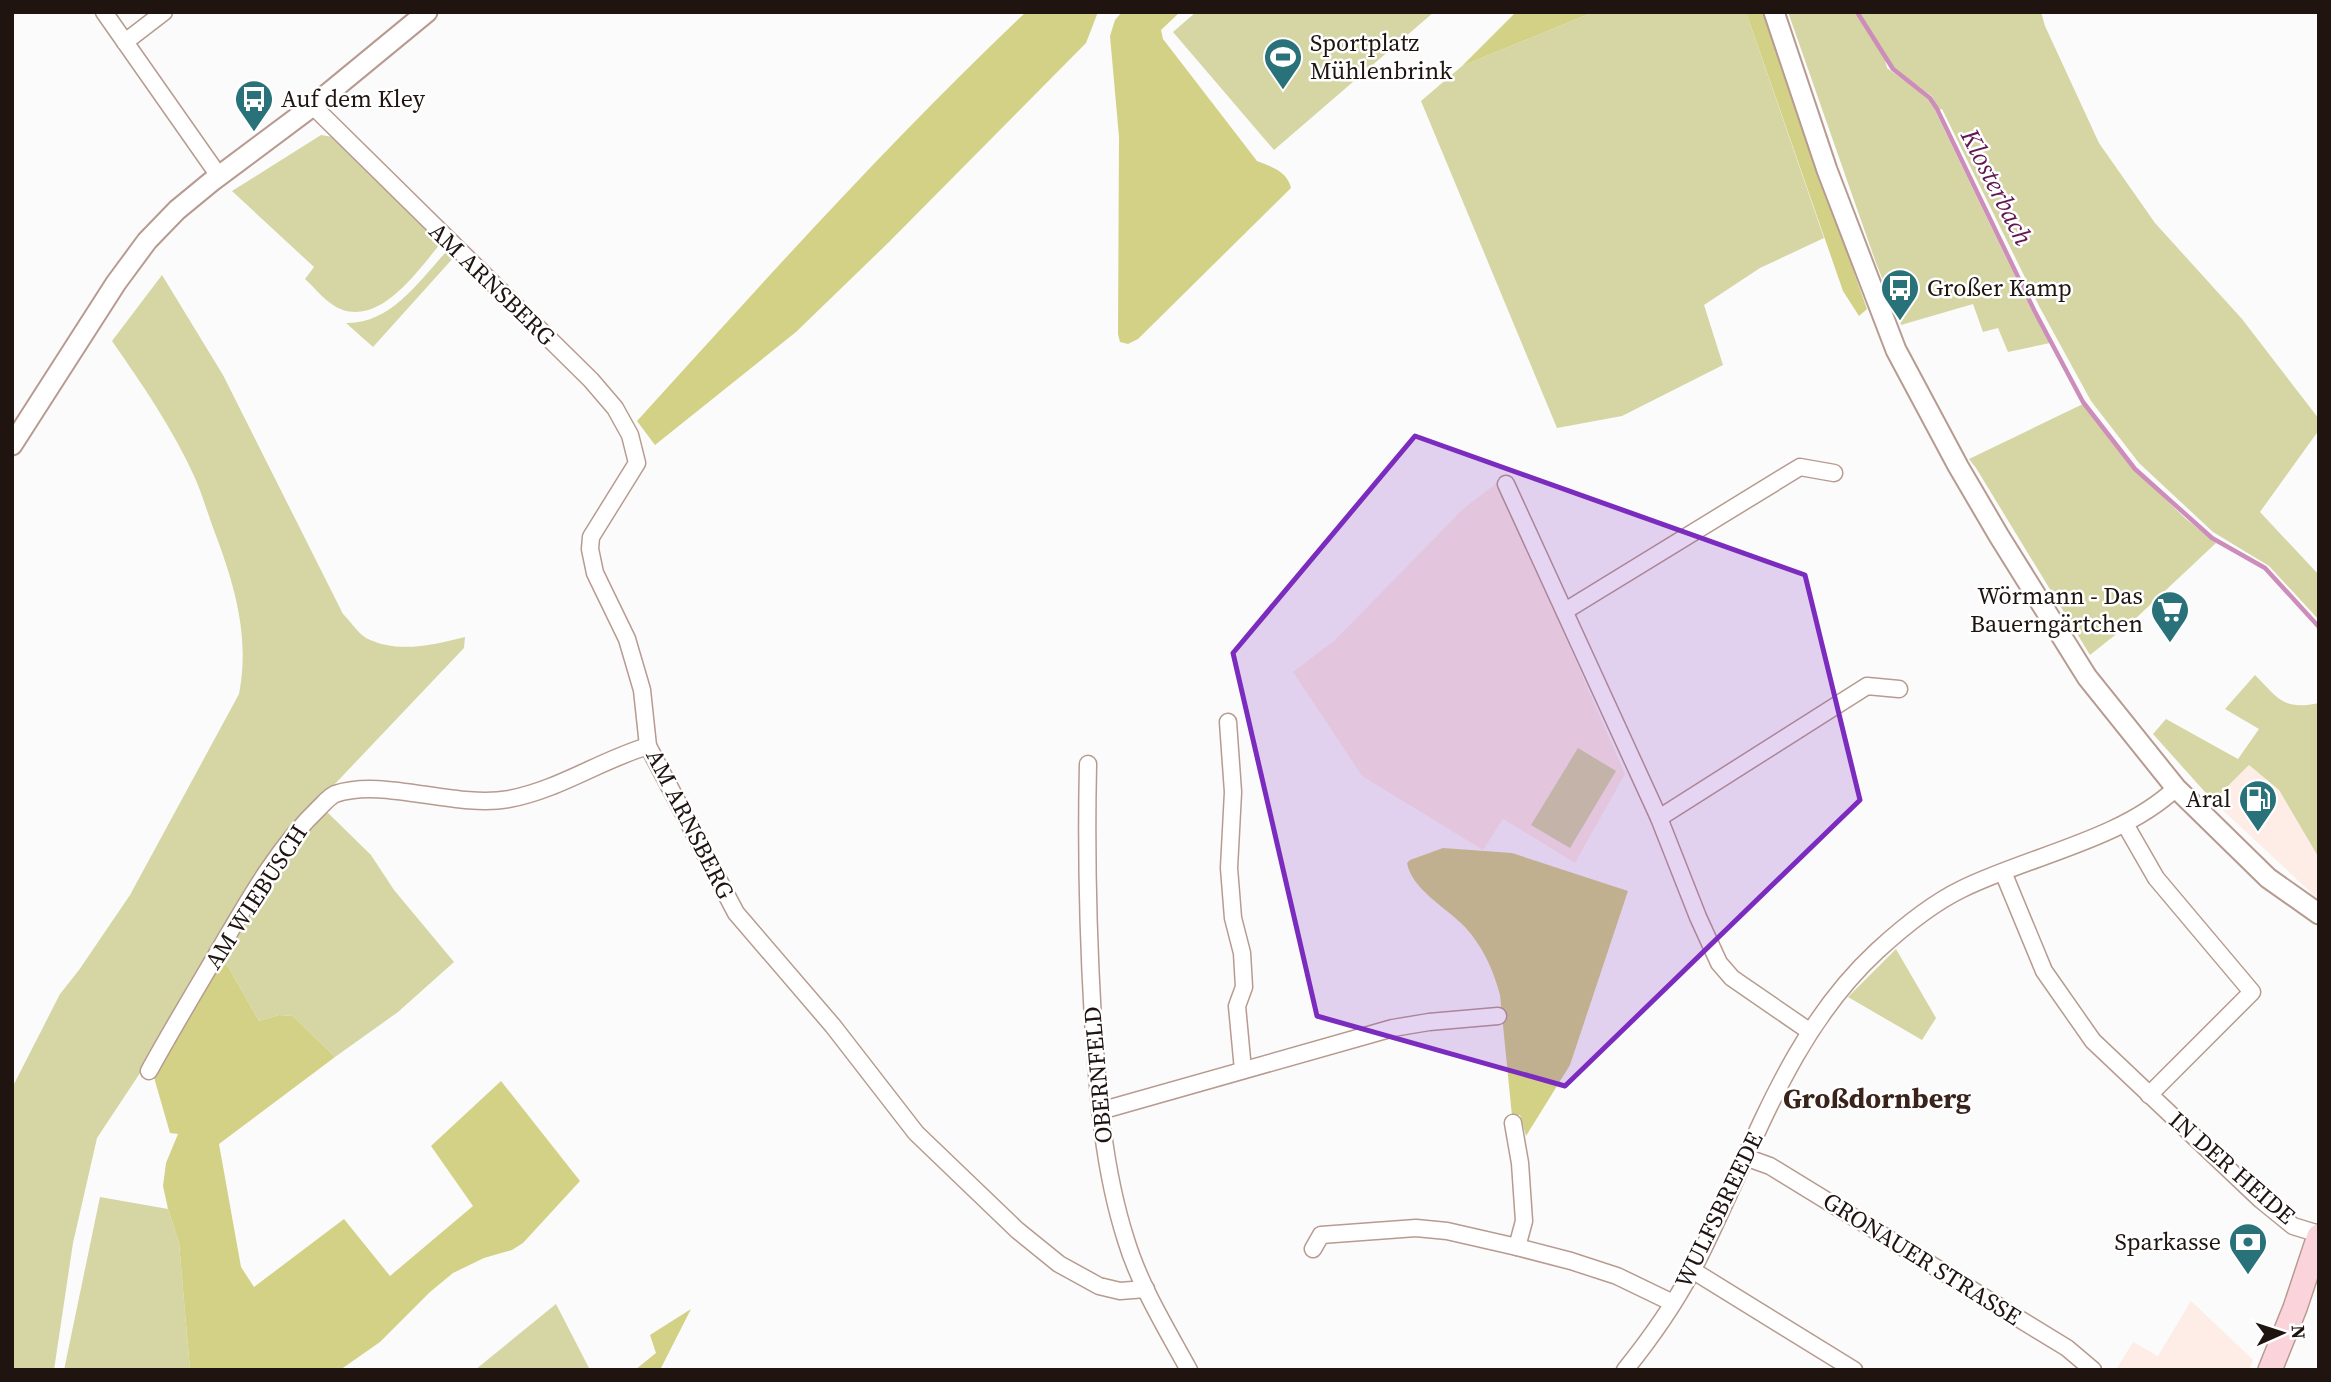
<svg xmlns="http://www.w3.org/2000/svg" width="2331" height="1382" font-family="'Source Serif 4',serif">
<rect width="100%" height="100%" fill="#fbfbfb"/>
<!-- built -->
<g fill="#fdede6">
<path d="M 1498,482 L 1625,774 L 1575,863 L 1503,819 L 1483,850 L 1362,776 L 1293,672 L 1335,640 L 1463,509 Z"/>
<path d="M 2249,765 L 2279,790 L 2319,858 L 2318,899 L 2213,801 Z"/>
<path d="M 2191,1301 L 2253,1360 L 2249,1370 L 2116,1370 L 2133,1342 L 2158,1356 Z"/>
</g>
<!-- green -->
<g fill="#d6d5a4">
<path d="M 1196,12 L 1434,12 L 1274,150 L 1173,32 Z"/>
<path d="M 1594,12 L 1746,12 L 1824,238 L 1760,268 L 1704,305 L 1723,365 L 1622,416 L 1557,428 L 1421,101 L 1462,66 Z"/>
<path d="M 1788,12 L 1855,12 L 1884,56 L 1887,68 L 1929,98 L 2031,309 L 2050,343 L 2008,352 L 1998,328 L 1983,332 L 1973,304 L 1901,325 L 1876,263 Z"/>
<path d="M 1858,12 L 2041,12 L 2045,26 L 2099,143 L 2155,223 L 2242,319 L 2319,419 L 2319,430 L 2260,512 L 2319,575 L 2319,620 L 2269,566 L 2213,532 L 2139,463 L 2091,401 L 2039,306 L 1942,109 L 1939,110 L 1932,96 L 1891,67 L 1886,56 Z"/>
<path d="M 321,135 L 333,137 L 441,243 C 419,269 383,323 343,310 C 328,305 316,289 305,279 L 314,267 L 232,191 Z"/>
<path d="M 447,251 L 455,256 L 373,347 L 346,323 C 391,324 419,281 447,251 Z"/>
<path d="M 162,275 L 223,375 L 343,614 C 350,621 358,633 366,638 C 397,654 433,645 465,637 L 464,648 L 295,826 L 148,1061 L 97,1138 L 73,1243 L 54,1370 L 12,1370 L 12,1088 L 60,994 L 79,970 L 130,895 L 239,694 C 250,638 235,586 215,533 C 208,515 203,496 195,478 C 173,429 142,384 112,341 Z"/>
<path d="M 2083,404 L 2134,469 L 2185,518 L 2216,543 L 2134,620 L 2090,655 L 1976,468 L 1969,459 Z"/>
<path d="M 2255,675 C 2278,698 2283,711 2319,703 L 2319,858 L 2279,790 L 2249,765 L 2213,801 L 2153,734 L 2166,719 L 2238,759 L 2259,729 L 2225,709 Z"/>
<path d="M 1578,748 L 1616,771 L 1570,848 L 1531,825 Z"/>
<path d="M 325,810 L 371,855 L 394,890 L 454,962 L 398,1012 L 335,1057 L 293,1016 L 279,1015 L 259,1021 L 222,956 C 254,906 283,854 325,810 Z"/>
<path d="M 1896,949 L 1936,1018 L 1922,1040 L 1848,997 Z"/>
<path d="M 100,1197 L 168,1209 L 179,1243 L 190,1370 L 64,1370 Z"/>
<path d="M 556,1304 L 590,1370 L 475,1370 Z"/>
</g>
<!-- forest -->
<g fill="#d3d185">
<path d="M 1026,12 L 1098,12 L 1086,43 L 888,243 L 796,332 L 655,445 L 637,421 C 763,282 889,142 1026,12 Z"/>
<path d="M 1122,12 L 1180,12 L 1161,30 L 1163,39 L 1257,161 C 1272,167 1287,171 1291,188 L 1138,339 L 1128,344 L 1120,342 L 1118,334 L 1119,137 L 1110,36 L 1115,20 Z"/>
<path d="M 1516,12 L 1594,12 L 1462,66 Z"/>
<path d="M 1746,12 L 1762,12 L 1867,309 L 1859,316 L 1843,291 Z"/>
<path d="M 1443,848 L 1512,853 L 1628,891 L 1570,1065 L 1526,1136 L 1520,1115 L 1512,1116 L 1500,995 C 1493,969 1483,947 1465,927 C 1447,908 1412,890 1407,863 L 1410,860 Z"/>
<path d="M 222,956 L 259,1021 L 279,1015 L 293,1016 L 335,1057 L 219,1144 L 241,1267 L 254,1287 L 344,1219 L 390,1276 L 473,1206 L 431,1146 L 501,1081 L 580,1181 L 523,1243 L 512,1250 L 484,1258 L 453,1273 L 430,1292 L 380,1342 L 340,1370 L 190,1370 L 179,1243 L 168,1209 L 163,1186 L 166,1163 L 178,1134 L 170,1133 L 153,1074 Z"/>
<path d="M 691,1309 L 660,1370 L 635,1370 L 656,1353 L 650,1335 Z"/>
</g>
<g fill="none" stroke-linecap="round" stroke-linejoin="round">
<!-- stream -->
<path stroke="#cc8dbb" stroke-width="4.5" d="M 1857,12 L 1893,69 L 1930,98 L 1937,109 L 2034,310 L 2083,402 L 2135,469 L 2212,538 L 2265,568 L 2319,627"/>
<defs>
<g id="minor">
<path d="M 104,12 L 219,176"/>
<path d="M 125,42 L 164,12"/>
<path d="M 314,105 L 319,112 L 591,380 L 615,408 L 630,435 L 637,463 L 591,537 L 590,549 L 595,573 L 627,639 L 642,690 L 648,746 L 736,913 L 833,1026 L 916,1133 L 1017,1230 L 1059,1264 L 1099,1286 L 1120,1291 L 1146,1289"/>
<path d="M 1506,484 L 1659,818 L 1698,917 L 1719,963 L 1732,978 L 1809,1031"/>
<path d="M 1565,611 L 1800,467 L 1834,473"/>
<path d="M 1228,722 L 1233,792 L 1229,868 L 1233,918 L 1242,953 L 1244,987 L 1237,1006 L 1243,1070"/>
<path d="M 1088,764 C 1086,849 1088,934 1093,1020 C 1098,1095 1103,1168 1126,1240 C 1140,1286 1166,1328 1189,1370"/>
<path d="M 1659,818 L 1867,686 L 1899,689"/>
<path d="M 2125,824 L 2156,878 L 2252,992 L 2149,1095"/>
<path d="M 2003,872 L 2044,971 L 2093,1041 L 2261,1200 L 2293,1226 L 2319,1234"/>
<path d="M 149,1071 C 172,1029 197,988 221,947 C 249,899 279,846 319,808 C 324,803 329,797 335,794 C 383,777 455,809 509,799 C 558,790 601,760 648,746"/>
<path d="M 1100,1111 L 1393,1028 L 1429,1022 L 1498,1016"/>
<path d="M 1513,1123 L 1520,1163 L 1524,1221 L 1517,1247 L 1571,1261 L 1617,1276 L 1673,1303"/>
<path d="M 1745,1157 L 1770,1166 L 2067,1348 L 2093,1370"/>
<path d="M 1313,1249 L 1321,1235 L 1416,1228 L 1447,1231 L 1517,1247"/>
<path d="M 1692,1270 L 1854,1370"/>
<path d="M 1625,1370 C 1650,1339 1674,1305 1693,1269 C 1750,1160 1784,1037 1877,951 C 1902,928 1931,904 1962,889 C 2029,856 2121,840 2176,788"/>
</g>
<g id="tertiary">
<path d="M 1774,12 L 1827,170 L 1896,350 L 1958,466 L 1999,536 L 2087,677 L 2176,788 L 2268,878 L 2319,914"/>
<path d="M 12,445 L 116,283 L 147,241 L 177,210 L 211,182 L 314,105 L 427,12"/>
</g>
<path id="secondary" d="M 2270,1370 L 2295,1308 L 2319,1236"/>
</defs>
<!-- minor casing -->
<use href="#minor" stroke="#b89b90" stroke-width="19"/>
<!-- tertiary casing -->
<use href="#tertiary" stroke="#b89b90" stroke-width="23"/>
<!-- secondary casing -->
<use href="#secondary" stroke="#b89b90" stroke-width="26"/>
<!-- minor -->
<use href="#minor" stroke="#fff" stroke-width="16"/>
<!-- tertiary -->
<use href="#tertiary" stroke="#fff" stroke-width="19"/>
<!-- secondary -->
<use href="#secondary" stroke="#fbd3db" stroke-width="23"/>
</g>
<!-- marked area -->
<path fill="#7b2cbf" fill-opacity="0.2" stroke="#7b2cbf" stroke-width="5" stroke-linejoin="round" d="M 1415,436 L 1805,575 L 1860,800 L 1565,1086 L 1317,1016 L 1233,653 Z"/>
<!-- icons -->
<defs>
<symbol id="stadium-pin" viewBox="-11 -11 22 30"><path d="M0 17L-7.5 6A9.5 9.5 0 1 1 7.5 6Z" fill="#29727a" stroke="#fff"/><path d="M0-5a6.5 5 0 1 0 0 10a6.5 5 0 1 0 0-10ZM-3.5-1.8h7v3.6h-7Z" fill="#fff"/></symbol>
<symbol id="bus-pin" viewBox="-11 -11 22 30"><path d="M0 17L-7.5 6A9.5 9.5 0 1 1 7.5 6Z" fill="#29727a" stroke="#fff"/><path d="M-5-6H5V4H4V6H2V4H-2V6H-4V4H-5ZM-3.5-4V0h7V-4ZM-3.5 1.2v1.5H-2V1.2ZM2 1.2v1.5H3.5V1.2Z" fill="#fff"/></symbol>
<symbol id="supermarket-pin" viewBox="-11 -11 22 30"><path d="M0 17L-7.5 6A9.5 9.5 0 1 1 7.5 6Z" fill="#29727a" stroke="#fff"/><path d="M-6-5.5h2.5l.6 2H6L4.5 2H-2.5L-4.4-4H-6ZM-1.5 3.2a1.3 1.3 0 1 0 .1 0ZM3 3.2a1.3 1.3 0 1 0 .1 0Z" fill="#fff"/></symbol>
<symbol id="fuel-pin" viewBox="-11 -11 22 30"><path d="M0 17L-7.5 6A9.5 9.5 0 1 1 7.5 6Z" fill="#29727a" stroke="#fff"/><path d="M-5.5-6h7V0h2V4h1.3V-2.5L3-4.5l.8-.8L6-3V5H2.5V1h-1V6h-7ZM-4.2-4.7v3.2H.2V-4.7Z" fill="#fff"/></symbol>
<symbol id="bank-pin" viewBox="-11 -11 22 30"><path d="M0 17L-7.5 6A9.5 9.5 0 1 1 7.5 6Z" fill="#29727a" stroke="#fff"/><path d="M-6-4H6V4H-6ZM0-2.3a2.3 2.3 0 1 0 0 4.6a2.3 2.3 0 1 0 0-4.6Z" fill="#fff"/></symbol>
</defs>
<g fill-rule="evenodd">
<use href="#stadium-pin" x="1261" y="35" width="44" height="60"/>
<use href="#bus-pin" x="232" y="77" width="44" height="60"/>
<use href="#bus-pin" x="1878" y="266" width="44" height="60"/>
<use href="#supermarket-pin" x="2148" y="588" width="44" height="60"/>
<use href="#fuel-pin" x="2236" y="777" width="44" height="60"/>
<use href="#bank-pin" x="2226" y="1220" width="44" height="60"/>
</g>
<g text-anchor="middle" stroke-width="5" stroke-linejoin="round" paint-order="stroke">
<!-- poi labels -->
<g font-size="24" fill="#1f1410" stroke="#fff" text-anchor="start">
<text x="1310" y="51">Sportplatz<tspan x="1310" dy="28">Mühlenbrink</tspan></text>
<text x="281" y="107">Auf dem Kley</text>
<text x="1927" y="296">Großer Kamp</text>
<text x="2143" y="604" text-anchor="end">Wörmann - Das<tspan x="2143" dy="28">Bauerngärtchen</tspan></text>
<text x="2231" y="807" text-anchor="end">Aral</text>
<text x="2221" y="1250" text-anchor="end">Sparkasse</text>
</g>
<!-- street labels -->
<g font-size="24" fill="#1f1410" stroke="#fff">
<text transform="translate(492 284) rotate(44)" y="8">AM ARNSBERG</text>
<text transform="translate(690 824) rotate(63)" y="8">AM ARNSBERG</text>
<text transform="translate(256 897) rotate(-57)" y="8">AM WIEBUSCH</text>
<text transform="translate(1098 1075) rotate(-95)" y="8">OBERNFELD</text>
<text transform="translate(2232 1168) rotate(41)" y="8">IN DER HEIDE</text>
<text transform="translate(1719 1210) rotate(-64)" y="8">WULFSBREEDE</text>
<text transform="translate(1922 1259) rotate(32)" y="8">GRONAUER STRASSE</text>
</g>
<!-- water labels -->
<g font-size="26" font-style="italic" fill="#611652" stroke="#fff">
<text transform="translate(1997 187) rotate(63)" y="9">Klosterbach</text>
</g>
<!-- quarter labels -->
<g font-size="28" font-weight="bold" fill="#39231a" stroke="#fff">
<text x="1877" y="1108">Großdornberg</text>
</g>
</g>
<!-- border -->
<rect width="2331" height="1382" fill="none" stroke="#1f1410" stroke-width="28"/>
<!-- north arrow -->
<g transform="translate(2282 1333) rotate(87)" stroke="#ffffff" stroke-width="5" paint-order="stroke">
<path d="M0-5L12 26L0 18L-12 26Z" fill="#1f1410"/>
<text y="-10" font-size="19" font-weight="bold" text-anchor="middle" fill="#1f1410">N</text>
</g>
</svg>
